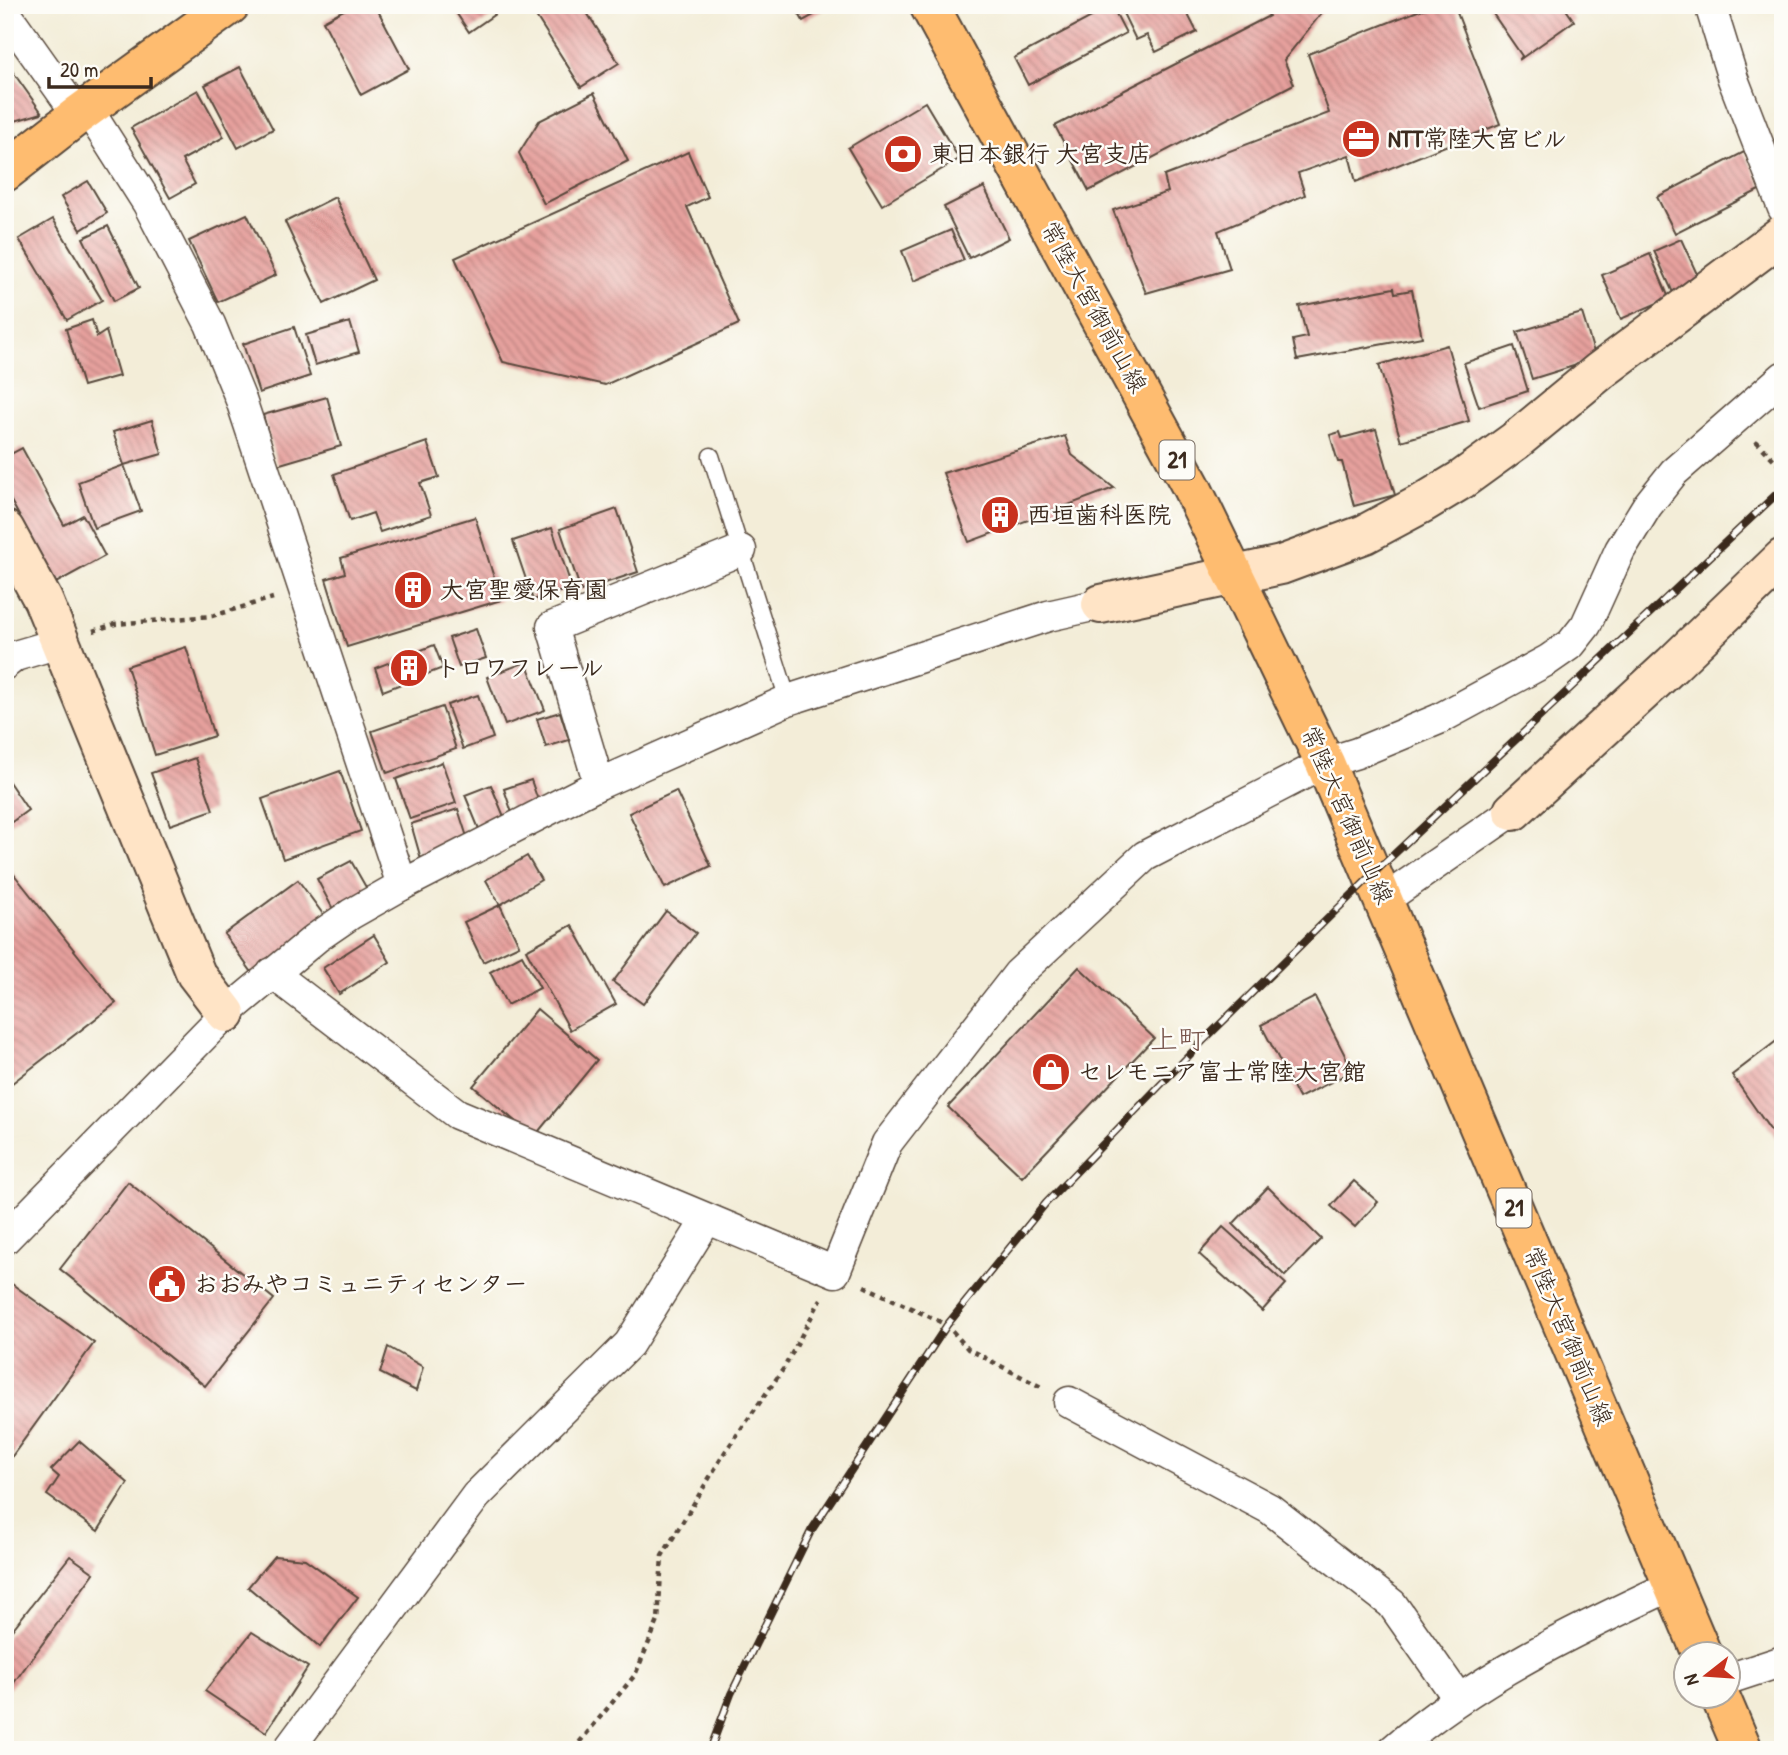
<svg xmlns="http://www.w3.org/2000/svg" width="1788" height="1755" font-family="'Patrick Hand','Klee One',sans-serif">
<defs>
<pattern id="building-back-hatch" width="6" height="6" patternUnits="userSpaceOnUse" patternTransform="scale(1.75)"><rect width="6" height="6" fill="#e6a09d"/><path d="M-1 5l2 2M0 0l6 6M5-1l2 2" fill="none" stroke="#bc837f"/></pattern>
</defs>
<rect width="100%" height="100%" fill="#fdfcf7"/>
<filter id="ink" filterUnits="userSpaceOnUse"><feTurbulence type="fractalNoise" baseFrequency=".0143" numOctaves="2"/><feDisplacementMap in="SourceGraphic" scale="14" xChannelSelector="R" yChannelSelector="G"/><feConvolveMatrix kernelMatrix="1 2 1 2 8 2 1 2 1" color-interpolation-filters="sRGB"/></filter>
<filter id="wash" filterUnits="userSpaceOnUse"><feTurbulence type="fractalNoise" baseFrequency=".00686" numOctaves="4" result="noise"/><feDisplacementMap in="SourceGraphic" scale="28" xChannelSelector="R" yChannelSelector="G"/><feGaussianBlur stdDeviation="1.57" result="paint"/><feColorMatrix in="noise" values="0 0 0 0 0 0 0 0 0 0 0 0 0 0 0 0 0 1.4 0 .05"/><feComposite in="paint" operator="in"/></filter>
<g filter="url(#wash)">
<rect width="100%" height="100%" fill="#f3edd8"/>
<g id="blocks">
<!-- building -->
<g fill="url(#building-back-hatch)">
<path d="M 353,5 L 375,5 L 409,69 L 361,95 L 323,21 Z"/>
<path d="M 451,5 L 508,5 L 469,32 Z"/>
<path d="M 529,5 L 582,5 L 619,63 L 581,87 Z"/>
<path d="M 794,5 L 832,5 L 803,21 Z"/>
<path d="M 1119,5 L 1183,5 L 1197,32 L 1156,52 L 1147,35 L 1136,40 Z"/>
<path d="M 1263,5 L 1328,5 L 1284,60 L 1294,84 L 1089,191 L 1055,126 L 1269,16 Z"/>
<path d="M 1433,5 L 1454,5 L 1500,124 L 1356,182 L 1349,155 L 1298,173 L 1305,195 L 1218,231 L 1230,269 L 1146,293 L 1113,210 L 1168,192 L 1164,176 L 1329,113 L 1308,54 Z"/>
<path d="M 1487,5 L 1563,5 L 1574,21 L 1519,60 L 1522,56 Z"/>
<path d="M 1112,6 L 1126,33 L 1028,85 L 1014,58 Z"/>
<path d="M 5,61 L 42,113 L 5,124 Z"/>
<path d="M 240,67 L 273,129 L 238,148 L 205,85 Z"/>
<path d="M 198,90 L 224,137 L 182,160 L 195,184 L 170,198 L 131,128 Z"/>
<path d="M 594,93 L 628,161 L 544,204 L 519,153 L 539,121 Z"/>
<path d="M 925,102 L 959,159 L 882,205 L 848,148 Z"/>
<path d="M 688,152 L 708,197 L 687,207 L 739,324 L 605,385 L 503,362 L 455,258 Z"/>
<path d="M 1744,152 L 1763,188 L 1675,233 L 1657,197 Z"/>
<path d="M 88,181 L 107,213 L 81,230 L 61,197 Z"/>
<path d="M 984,187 L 1009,238 L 969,258 L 944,207 Z"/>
<path d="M 335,197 L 374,280 L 324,304 L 285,222 Z"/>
<path d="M 247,214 L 276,275 L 218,302 L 189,241 Z"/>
<path d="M 53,219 L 102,300 L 67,320 L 19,239 Z"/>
<path d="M 108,226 L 139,288 L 114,301 L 83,238 Z"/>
<path d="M 951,230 L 964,260 L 914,281 L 902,251 Z"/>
<path d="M 1681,239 L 1701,283 L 1674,295 L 1654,251 Z"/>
<path d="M 1650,254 L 1669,298 L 1621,319 L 1602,275 Z"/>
<path d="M 1394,288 L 1395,293 L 1412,290 L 1422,337 L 1297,360 L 1293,340 L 1307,337 L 1299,306 Z"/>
<path d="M 1582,313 L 1596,359 L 1532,379 L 1517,332 Z"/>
<path d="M 92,320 L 97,337 L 106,331 L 119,376 L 83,386 L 66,329 Z"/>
<path d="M 350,322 L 359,352 L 315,365 L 306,335 Z"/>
<path d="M 294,327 L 310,376 L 259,393 L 243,344 Z"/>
<path d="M 1447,345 L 1469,421 L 1401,441 L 1379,365 Z"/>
<path d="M 1514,346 L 1528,391 L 1479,407 L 1464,363 Z"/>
<path d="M 327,397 L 341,446 L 277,465 L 263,415 Z"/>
<path d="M 152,420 L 162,454 L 124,465 L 113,432 Z"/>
<path d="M 1376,429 L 1395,495 L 1354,506 L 1342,462 L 1338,462 L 1330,435 L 1340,432 L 1342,438 Z"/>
<path d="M 1065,436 L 1072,455 L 1114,488 L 969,542 L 943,473 Z"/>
<path d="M 427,442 L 439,477 L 420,483 L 431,515 L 380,532 L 373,513 L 350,521 L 334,474 Z"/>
<path d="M 22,448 L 64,525 L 83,515 L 105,556 L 56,583 L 5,490 L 5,457 Z"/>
<path d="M 124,465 L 141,511 L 94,528 L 78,482 Z"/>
<path d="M 617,509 L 638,572 L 581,591 L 560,529 Z"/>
<path d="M 475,517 L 501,600 L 347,647 L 326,579 L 345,573 L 341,558 Z"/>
<path d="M 552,528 L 572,588 L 533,600 L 513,541 Z"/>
<path d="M 476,629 L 486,658 L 459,667 L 449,638 Z"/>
<path d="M 434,645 L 443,668 L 383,691 L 375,668 Z"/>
<path d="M 186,647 L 214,736 L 155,755 L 127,666 Z"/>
<path d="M 526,662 L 545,710 L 505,725 L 487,677 Z"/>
<path d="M 478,695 L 493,738 L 463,749 L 447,705 Z"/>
<path d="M 442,707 L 456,749 L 387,773 L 372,731 Z"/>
<path d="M 560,712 L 569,740 L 546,747 L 537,719 Z"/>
<path d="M 195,758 L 213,810 L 170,825 L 151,773 Z"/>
<path d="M 442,762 L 456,803 L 410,819 L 396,779 Z"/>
<path d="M 340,771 L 361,831 L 283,859 L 262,799 Z"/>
<path d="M 5,776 L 28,810 L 5,827 Z"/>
<path d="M 531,780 L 541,809 L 514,819 L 504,789 Z"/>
<path d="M 491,785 L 507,824 L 481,834 L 465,795 Z"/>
<path d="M 676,791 L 711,866 L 665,888 L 629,813 Z"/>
<path d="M 458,809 L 467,837 L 423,866 L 411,824 Z"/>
<path d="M 527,856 L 541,880 L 500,905 L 519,945 L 483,962 L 464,922 L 500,905 L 486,880 Z"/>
<path d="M 351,861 L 371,896 L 336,915 L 317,879 Z"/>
<path d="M 5,863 L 116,1003 L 7,1087 L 5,1085 Z"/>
<path d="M 298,880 L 328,921 L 254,975 L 224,934 Z"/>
<path d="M 666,911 L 696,933 L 643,1004 L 613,982 Z"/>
<path d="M 572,925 L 616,1004 L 570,1030 L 526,950 Z"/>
<path d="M 374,935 L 390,962 L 339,994 L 323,968 Z"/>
<path d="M 522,955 L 540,988 L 507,1005 L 490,972 Z"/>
<path d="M 1079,967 L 1154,1038 L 1022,1177 L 948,1107 Z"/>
<path d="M 1315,997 L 1353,1071 L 1299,1098 L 1261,1025 Z"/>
<path d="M 537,1009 L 597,1060 L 534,1137 L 473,1086 Z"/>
<path d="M 1783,1036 L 1783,1148 L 1732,1075 Z"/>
<path d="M 1354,1181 L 1378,1202 L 1355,1227 L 1331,1206 Z"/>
<path d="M 128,1182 L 274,1299 L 205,1386 L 60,1269 Z"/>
<path d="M 1268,1187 L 1321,1239 L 1285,1276 L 1233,1224 Z"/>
<path d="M 1223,1227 L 1286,1284 L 1262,1311 L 1199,1254 Z"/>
<path d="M 5,1279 L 94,1343 L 10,1459 L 5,1455 Z"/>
<path d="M 388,1347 L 423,1367 L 416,1391 L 380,1373 Z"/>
<path d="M 79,1441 L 128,1483 L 98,1531 L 47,1495 L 59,1477 L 51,1470 Z"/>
<path d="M 70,1556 L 94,1573 L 5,1695 L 5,1639 Z"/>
<path d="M 274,1556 L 305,1559 L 358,1597 L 320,1647 L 248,1587 Z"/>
<path d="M 252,1632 L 308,1667 L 266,1732 L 205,1691 Z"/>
</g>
</g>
</g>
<g filter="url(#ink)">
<use href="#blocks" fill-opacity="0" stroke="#57473a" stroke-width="2"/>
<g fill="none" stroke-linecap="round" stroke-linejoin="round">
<defs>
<path id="lane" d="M 711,456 L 788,700"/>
<g id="street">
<path d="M 1710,5 L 1733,79 L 1783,208"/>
<path d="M 5,12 L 78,115"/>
<path d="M 87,108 L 148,204 L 210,324 L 241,400 L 402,885"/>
<path d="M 5,664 L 15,656 L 59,643"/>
<path d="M 599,784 L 552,627 L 741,550"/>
<path d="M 1384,900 L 1513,811"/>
<path d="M 272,973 L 457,1114 L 835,1272 L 887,1143 L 1018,974 L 1145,856 L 1325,763 L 1357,753 L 1439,719 L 1548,660 L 1571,644 L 1586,625 L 1620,550 L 1647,506 L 1674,472 L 1783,377"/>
<path d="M 5,1239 L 226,1013 L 316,938 L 351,914 L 402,885 L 599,784 L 788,700 L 1048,616 L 1101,604"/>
<path d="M 1069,1402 L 1270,1509 L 1392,1604 L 1458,1698"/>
<path d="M 1728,1679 L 1783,1661"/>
<path d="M 288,1750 L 476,1496 L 629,1344 L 707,1219"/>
<path d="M 1393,1750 C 1474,1679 1576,1630 1673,1585"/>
</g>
<g id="secondary">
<path d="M 5,530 L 43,600 L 196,974 L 226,1013"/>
<path d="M 1101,604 L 1281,565 L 1365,534 L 1423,503 L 1461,480 L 1515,441 L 1600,371 L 1783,234"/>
<path d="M 1513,811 L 1672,665 L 1783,558"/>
</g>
<g id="primary">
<path d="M 929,5 L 1192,488 L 1325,763 L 1702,1654"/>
<path d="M 1720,1696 L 1743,1750"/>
</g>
<path id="highway" d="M 5,172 L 78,115 L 230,5"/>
</defs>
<!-- lane casing -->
<use href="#lane" stroke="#57473a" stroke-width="19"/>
<!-- street casing -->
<use href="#street" stroke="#57473a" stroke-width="33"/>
<!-- secondary casing -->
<use href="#secondary" stroke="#57473a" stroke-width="42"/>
<!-- primary casing -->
<use href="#primary" stroke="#57473a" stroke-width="42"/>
<!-- highway casing -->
<use href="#highway" stroke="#57473a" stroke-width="42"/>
<!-- path -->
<g stroke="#57473a" stroke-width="4.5" stroke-dasharray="5 5" stroke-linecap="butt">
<path d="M 1756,441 L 1783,469"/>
<path d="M 93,631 L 115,624 L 212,616 L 273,598"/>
<path d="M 864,1286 L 947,1325 L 968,1349 L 1043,1388"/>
<path d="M 573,1750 L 635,1675 L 658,1621 L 662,1556 L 725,1452 L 784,1368 L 821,1299"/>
</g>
<!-- lane -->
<use href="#lane" stroke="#fff" stroke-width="16"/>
<!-- street -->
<use href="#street" stroke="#fff" stroke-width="30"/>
<!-- secondary -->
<use href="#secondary" stroke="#ffe4c6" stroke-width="38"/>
<!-- primary -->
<use href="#primary" stroke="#febc70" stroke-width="38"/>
<!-- highway -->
<use href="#highway" stroke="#febc70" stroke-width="38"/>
<defs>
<path id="rail" d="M 710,1750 L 731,1694 L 811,1531 L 947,1325 L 1046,1203 L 1202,1042 L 1373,874 L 1783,488"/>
</defs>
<!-- rail casing -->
<use href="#rail" stroke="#3b2a1e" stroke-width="8"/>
<!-- rail -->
<use href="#rail" stroke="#fdfcf7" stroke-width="5" stroke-dasharray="16" stroke-linecap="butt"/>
</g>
</g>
<!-- icons -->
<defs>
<symbol id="office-disc" viewBox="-11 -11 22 22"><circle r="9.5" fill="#c8321e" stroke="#fdfcf7"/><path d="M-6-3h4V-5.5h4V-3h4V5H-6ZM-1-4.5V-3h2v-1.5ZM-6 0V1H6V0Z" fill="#fff"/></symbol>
<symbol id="bank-disc" viewBox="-11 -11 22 22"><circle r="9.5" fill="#c8321e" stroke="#fdfcf7"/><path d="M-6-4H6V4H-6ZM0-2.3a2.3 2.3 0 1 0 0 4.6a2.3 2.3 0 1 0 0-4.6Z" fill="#fff"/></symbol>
<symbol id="building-disc" viewBox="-11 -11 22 22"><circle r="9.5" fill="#c8321e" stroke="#fdfcf7"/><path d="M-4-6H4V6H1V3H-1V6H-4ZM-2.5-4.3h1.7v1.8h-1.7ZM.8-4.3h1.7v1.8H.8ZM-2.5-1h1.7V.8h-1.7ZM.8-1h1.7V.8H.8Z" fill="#fff"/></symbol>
<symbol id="shop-disc" viewBox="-11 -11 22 22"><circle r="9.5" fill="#c8321e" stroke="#fdfcf7"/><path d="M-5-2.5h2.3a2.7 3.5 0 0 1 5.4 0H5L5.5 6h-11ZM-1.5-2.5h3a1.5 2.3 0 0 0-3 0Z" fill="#fff"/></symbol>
<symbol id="civic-disc" viewBox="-11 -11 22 22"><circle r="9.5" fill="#c8321e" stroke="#fdfcf7"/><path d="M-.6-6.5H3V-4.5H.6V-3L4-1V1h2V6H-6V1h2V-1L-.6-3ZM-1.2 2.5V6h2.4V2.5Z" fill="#fff"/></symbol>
</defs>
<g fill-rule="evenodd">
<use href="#office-disc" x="1339" y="117" width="44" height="44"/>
<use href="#bank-disc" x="881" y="132" width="44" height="44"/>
<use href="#building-disc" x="978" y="493" width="44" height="44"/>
<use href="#building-disc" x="391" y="568" width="44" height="44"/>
<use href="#building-disc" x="387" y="646" width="44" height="44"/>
<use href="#shop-disc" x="1029" y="1050" width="44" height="44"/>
<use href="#civic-disc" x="145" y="1262" width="44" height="44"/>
</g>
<g text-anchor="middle" stroke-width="5" stroke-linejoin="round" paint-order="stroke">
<!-- shield labels -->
<g fill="#fdfcf7" stroke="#75695f" stroke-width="2">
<rect x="1159.5" y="440.5" width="35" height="39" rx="5"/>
<rect x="1496.5" y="1188.5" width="35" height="39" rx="5"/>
</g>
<g font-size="23" font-weight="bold" fill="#3b2a1e">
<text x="1177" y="468">21</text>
<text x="1514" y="1216">21</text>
</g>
<!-- poi labels -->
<g font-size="24" font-weight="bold" fill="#3b2a1e" stroke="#fdfcf7" text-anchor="start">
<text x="1388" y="147">NTT常陸大宮ビル</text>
<text x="930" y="162">東日本銀行 大宮支店</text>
<text x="1027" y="523">西垣歯科医院</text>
<text x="440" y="598">大宮聖愛保育園</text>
<text x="436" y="676">トロワフレール</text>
<text x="1078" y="1080">セレモニア富士常陸大宮館</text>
<text x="194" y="1292">おおみやコミュニティセンター</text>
</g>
<!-- street labels -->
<g font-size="24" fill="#3b2a1e" stroke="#fdfcf7">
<text transform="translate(1094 307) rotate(61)" y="8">常陸大宮御前山線</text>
<text transform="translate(1347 815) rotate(66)" y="8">常陸大宮御前山線</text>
<text transform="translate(1568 1336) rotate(67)" y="8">常陸大宮御前山線</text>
</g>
<!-- quarter labels -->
<g font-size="28" fill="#77534a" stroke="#fdfcf7">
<text x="1178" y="1049">上町</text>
</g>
</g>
<!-- margin -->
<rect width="1788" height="1755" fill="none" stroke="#fdfcf7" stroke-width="28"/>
<!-- north arrow -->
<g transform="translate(1707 1675) rotate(253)"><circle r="33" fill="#fdfcf7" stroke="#afa8a0" stroke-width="2"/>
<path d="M0-5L12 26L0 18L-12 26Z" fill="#c8321e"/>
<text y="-10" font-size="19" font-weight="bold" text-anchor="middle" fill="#3b2a1e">N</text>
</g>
<!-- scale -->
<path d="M49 77v10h102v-10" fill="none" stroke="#3b2a1e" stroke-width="3.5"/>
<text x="60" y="77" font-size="21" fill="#3b2a1e" stroke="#fdfcf7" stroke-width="5" paint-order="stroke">20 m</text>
</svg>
